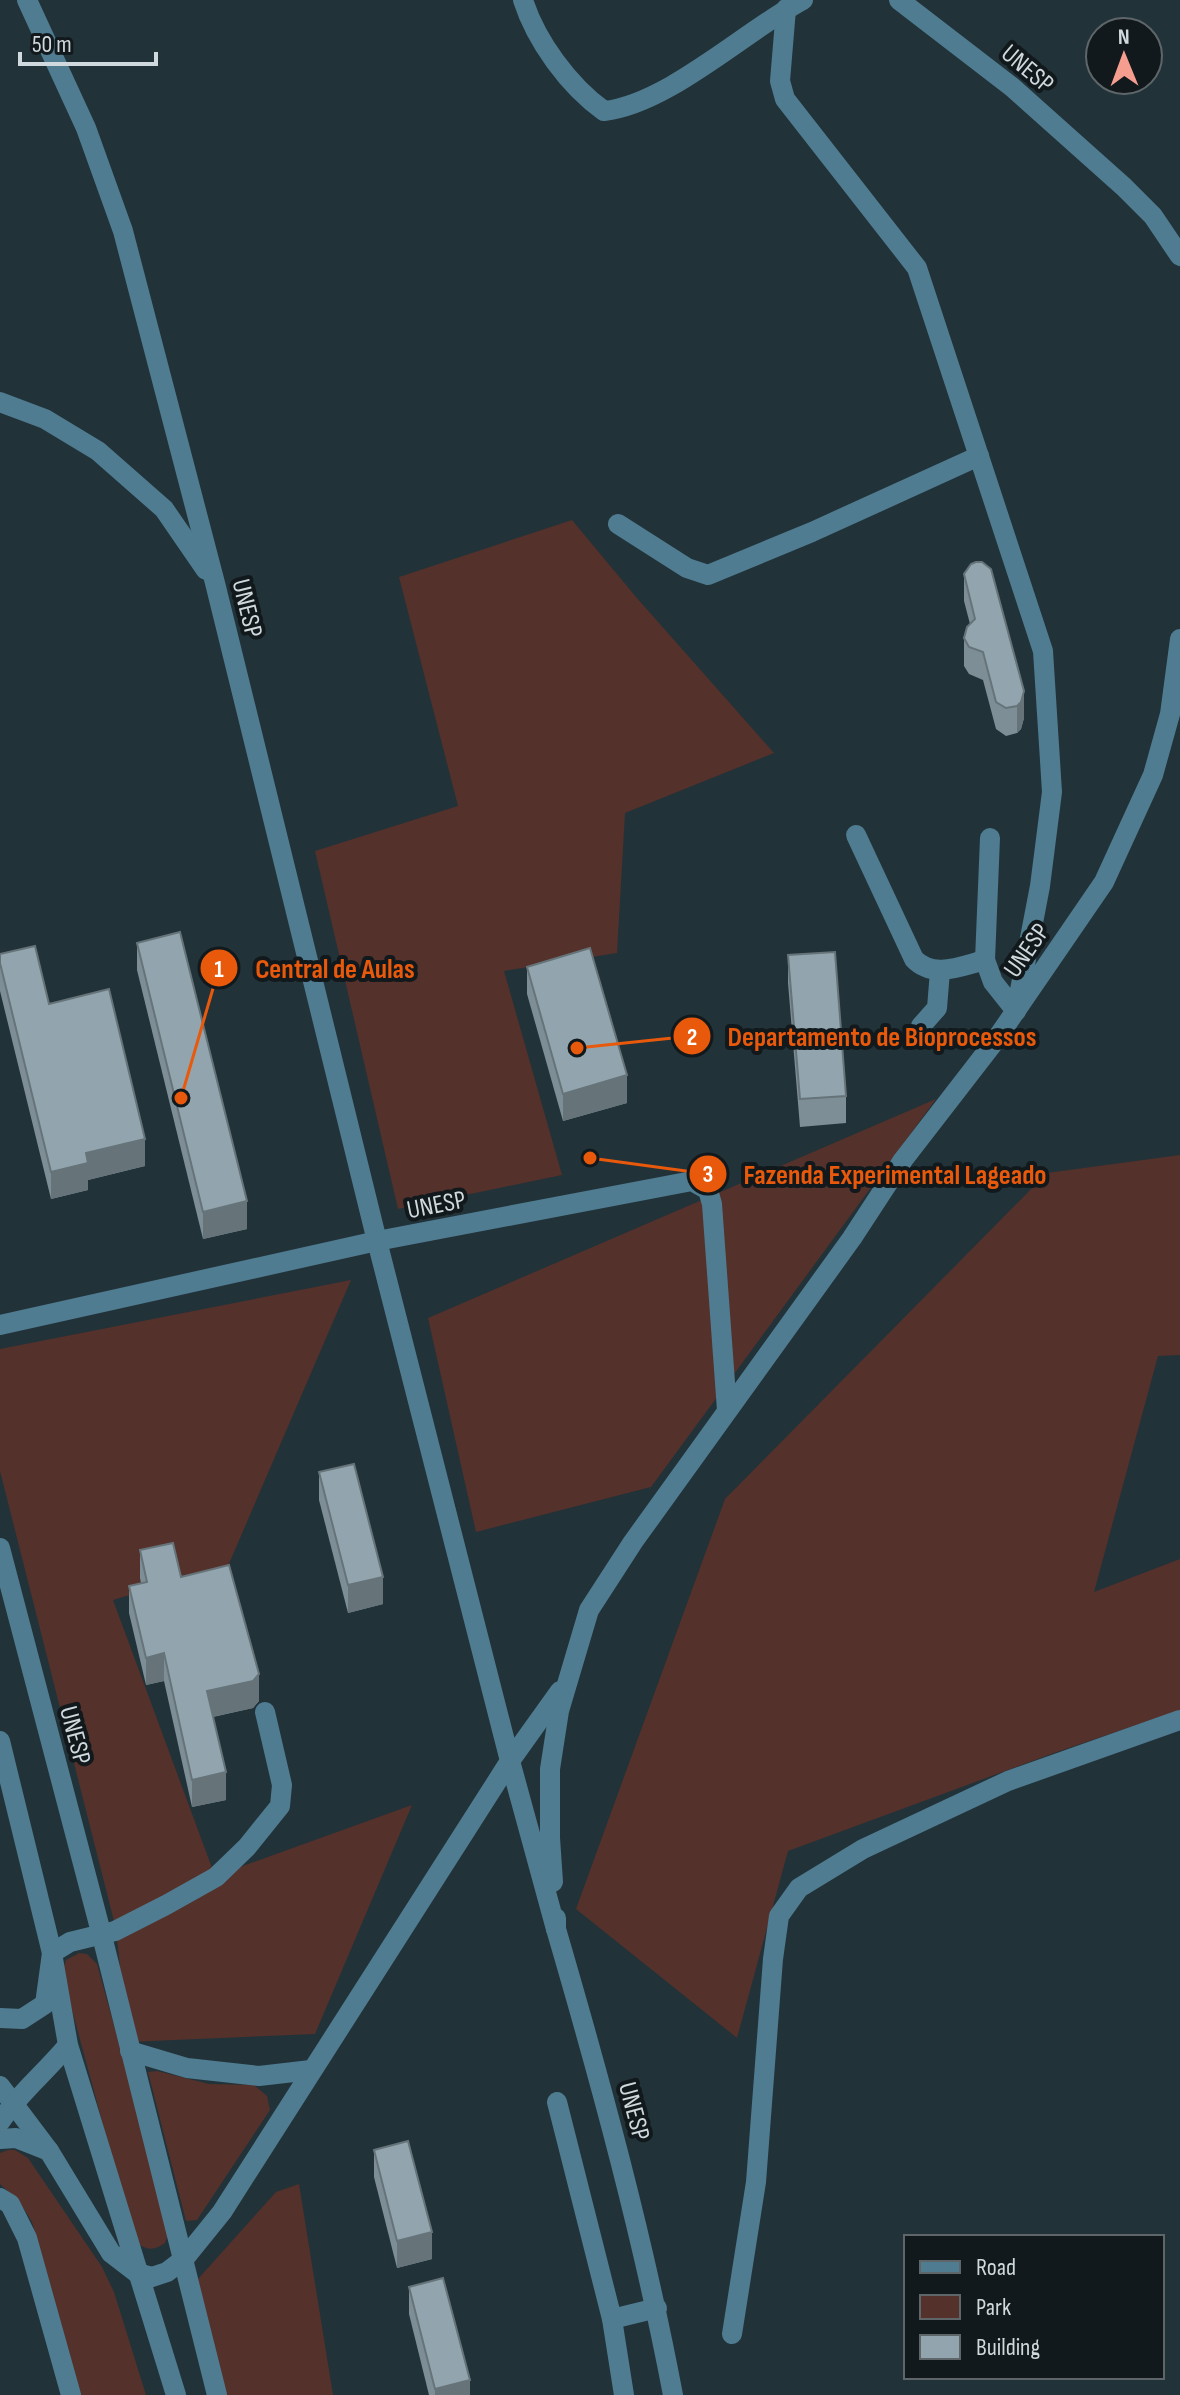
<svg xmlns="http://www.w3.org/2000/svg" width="1180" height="2395" font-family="'Sofia Sans Condensed',sans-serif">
<rect width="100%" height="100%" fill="#223239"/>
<!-- green -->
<g fill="#54312b">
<path d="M 572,520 L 636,597 L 774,753 L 625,813 L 617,953 L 504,971 L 562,1175 L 398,1209 L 315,851 L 458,806 L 399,577 Z"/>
<path d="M 936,1099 L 651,1487 L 476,1532 L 428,1318 Z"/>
<path d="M 1180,1155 L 1180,1355 L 1158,1356 L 1094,1592 L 1180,1559 L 1180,1710 L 1054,1753 L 788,1851 L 737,2038 L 576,1909 L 725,1499 L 1047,1173 Z"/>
<path d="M 351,1280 L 228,1566 L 113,1600 L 215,1876 L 412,1805 L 315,2034 L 128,2042 L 116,1929 L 0,1471 L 0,1349 Z"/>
<path d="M 79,1953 L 87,1954 L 97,1964 L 170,2229 L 165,2243 C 153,2252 143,2250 134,2239 L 62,1973 L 66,1960 Z"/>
<path d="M 157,2071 L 209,2084 L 254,2085 L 267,2096 L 270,2110 L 197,2220 L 186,2221 L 148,2072 Z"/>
<path d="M 8,2150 L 15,2150 L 28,2158 L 102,2267 L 114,2292 L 146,2395 L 81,2395 L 32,2222 L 19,2201 L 0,2184 L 0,2153 Z"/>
<path d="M 299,2184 L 333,2395 L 225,2395 L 198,2279 L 276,2192 Z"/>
</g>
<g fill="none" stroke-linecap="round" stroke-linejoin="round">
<!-- minor -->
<g stroke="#4f7c90" stroke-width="20">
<path d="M 27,0 L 86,128 L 123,231 L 215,583 L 377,1241 L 510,1761 L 556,1929"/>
<path d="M 523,0 C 536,41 569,86 604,111 C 668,104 745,31 803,0"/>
<path d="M 899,0 L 1012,87 L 1124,187 L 1153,216 L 1180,256"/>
<path d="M 786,9 L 780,81 L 785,99 L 917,268 L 1043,651 L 1052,792 L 1040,886 L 1016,1011 L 993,982 L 985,960 L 990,838"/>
<path d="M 0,402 L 45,419 L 98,451 L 164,509 L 206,570"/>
<path d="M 618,524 L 687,568 L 708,575 L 812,532 L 979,456"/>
<path d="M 856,835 L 914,959 C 933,979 961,966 985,960"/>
<path d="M 921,1026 L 937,1008 L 940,971"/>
<path d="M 0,1325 L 377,1241 L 692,1181 L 708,1190 L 712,1204 L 727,1410"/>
<path d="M 0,1548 L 102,1936 L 217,2395"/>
<path d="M 0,1741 L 52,1953 L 68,2045 L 176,2395"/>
<path d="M 553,1882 L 550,1838 L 550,1769 L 559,1711 L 589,1610 L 633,1542 L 852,1238 L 903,1160 L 995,1041 L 1104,882 L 1153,775 L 1170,714 L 1180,639"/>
<path d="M 556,1918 L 556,1929 C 601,2083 643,2237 673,2395"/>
<path d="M 0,2018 L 22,2019 L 45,2004 L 52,1953 L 70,1942 L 115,1931 L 166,1905 L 216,1877 L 247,1847 L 280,1806 L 282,1785 L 265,1712"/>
<path d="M 130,2051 L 187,2068 L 259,2076 L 311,2070"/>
<path d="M 0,2086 L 49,2151 L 111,2253 L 137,2273 L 152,2277 L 167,2272 L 184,2259 L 222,2212 L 510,1761 L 560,1691"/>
<path d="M 557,2102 L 612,2319 L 624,2395"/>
<path d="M 0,2122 C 19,2093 46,2072 68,2045"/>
<path d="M 0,2139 L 16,2138 L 49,2151"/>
<path d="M 0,2198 L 10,2204 L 27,2238 L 71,2395"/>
<path d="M 612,2319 L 657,2308"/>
<path d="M 732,2334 L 756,2182 L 773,1959 L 779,1916 L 799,1888 L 863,1849 L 1008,1781 L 1180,1720"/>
</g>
</g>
<!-- wall -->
<g fill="#7e8e96">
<path d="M 964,574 L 1024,718 L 1021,729 L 1017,733 L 1006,736 L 996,729 L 983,680 L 969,674 L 964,666 L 964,638 L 970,624 L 964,601 Z"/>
<path d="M 137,943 L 247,1229 L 203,1239 L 137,970 Z"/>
<path d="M 0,954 L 49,1004 L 145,1166 L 88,1180 L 88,1190 L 51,1199 L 0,991 Z"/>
<path d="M 788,955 L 846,1096 L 846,1123 L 800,1127 L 788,983 Z"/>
<path d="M 527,967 L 627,1103 L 563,1121 L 527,994 Z"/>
<path d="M 319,1472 L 383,1604 L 348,1613 L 319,1500 Z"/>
<path d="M 140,1550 L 181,1577 L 259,1701 L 253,1708 L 213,1717 L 226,1800 L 192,1807 L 164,1681 L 146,1685 L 129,1613 L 129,1586 L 141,1583 L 140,1578 Z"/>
<path d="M 374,2150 L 432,2259 L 397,2268 L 374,2177 Z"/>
<path d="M 409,2287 L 470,2395 L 429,2395 L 409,2314 Z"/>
</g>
<!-- shaded-wall -->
<g fill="#66747a">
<path d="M 1024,691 L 1024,718 L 1021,729 L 1017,733 L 1017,706 Z"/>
<path d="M 627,1075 L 627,1103 L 563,1121 L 563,1094 Z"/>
<path d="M 145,1139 L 145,1166 L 88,1180 L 88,1190 L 51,1199 L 51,1172 L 86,1153 Z"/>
<path d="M 247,1201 L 247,1229 L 203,1239 L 203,1212 Z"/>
<path d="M 383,1577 L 383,1604 L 348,1613 L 348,1585 Z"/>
<path d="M 164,1653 L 164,1681 L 146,1685 L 146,1658 Z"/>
<path d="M 259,1674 L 259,1701 L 253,1708 L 207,1718 L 207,1691 Z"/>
<path d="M 226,1772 L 226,1800 L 192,1807 L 192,1780 Z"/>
<path d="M 432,2232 L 432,2259 L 397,2268 L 397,2241 Z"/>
<path d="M 470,2380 L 470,2395 L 435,2395 L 435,2389 Z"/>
</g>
<!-- building -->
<g fill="#92a5ae" stroke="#66747a" stroke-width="2">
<path d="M 976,562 L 982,562 L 991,569 L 1024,691 L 1021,702 L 1017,706 L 1006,708 L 996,702 L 983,652 L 969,647 L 964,638 L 967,627 L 975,619 L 964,574 L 971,564 Z"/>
<path d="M 180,932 L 247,1201 L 203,1212 L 137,943 Z"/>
<path d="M 35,946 L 49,1004 L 109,989 L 145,1139 L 86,1153 L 88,1163 L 51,1172 L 0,963 L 0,954 Z"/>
<path d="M 590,948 L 627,1075 L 563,1094 L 527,967 Z"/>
<path d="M 835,952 L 846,1096 L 800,1099 L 788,955 Z"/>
<path d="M 354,1464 L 383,1577 L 348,1585 L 319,1472 Z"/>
<path d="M 173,1543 L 181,1577 L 229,1565 L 259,1674 L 253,1681 L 207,1691 L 226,1772 L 192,1780 L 164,1653 L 146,1658 L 129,1586 L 147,1582 L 140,1550 Z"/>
<path d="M 408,2141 L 432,2232 L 397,2241 L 374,2150 Z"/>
<path d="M 443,2278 L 470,2380 L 435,2389 L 409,2287 Z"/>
</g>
<g text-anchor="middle" stroke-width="8" stroke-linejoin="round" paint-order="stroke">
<!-- street labels -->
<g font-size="26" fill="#d0d9de" stroke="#12191c">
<text transform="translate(1028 68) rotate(40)" y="9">UNESP</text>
<text transform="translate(248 608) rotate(76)" y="9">UNESP</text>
<text transform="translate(1026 950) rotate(-55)" y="9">UNESP</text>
<text transform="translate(436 1204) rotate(-11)" y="9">UNESP</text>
<text transform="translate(76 1735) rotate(75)" y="9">UNESP</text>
<text transform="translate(635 2111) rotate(75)" y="9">UNESP</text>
</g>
</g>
<!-- callouts -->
<path fill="none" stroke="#e8590c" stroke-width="3" d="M181 1098L219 968M577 1048L692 1036M590 1158L708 1174"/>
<g fill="#e8590c" stroke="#12191c" stroke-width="3">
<circle cx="181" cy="1098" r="8"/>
<circle cx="577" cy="1048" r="8"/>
<circle cx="590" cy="1158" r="8"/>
<circle cx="219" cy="968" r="20"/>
<circle cx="692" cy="1036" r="20"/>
<circle cx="708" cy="1174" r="20"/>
</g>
<g font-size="24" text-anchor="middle" font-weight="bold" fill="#fff">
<text x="219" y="977">1</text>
<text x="692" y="1045">2</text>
<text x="708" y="1182">3</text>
</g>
<g font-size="28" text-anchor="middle" font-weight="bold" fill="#e8590c" stroke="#12191c" stroke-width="8" stroke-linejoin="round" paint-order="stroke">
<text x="335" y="978">Central de Aulas</text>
<text x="882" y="1046">Departamento de Bioprocessos</text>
<text x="895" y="1184">Fazenda Experimental Lageado</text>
</g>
<!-- legend -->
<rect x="904" y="2235" width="260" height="144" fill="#12191c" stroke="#5e666a" stroke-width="2"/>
<rect x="920" y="2261" width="40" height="12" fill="#4f7c90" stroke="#5e666a" stroke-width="2"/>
<text x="976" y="2275" font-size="24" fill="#d0d9de">Road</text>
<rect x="920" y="2295" width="40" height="24" fill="#54312b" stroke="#5e666a" stroke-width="2"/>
<text x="976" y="2315" font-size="24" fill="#d0d9de">Park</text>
<rect x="920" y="2335" width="40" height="24" fill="#92a5ae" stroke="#5e666a" stroke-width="2"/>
<text x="976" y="2355" font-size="24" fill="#d0d9de">Building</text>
<!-- north arrow -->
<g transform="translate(1124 56) rotate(359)"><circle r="38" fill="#12191c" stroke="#5e666a" stroke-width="2"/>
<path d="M0-6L14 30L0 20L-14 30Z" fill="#f59d8f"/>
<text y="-12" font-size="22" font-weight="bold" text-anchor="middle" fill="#d0d9de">N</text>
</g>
<!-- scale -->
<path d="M20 52v12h136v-12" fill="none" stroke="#d0d9de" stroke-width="4"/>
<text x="32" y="52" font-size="24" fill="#d0d9de" stroke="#12191c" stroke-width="6" paint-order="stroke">50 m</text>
</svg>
